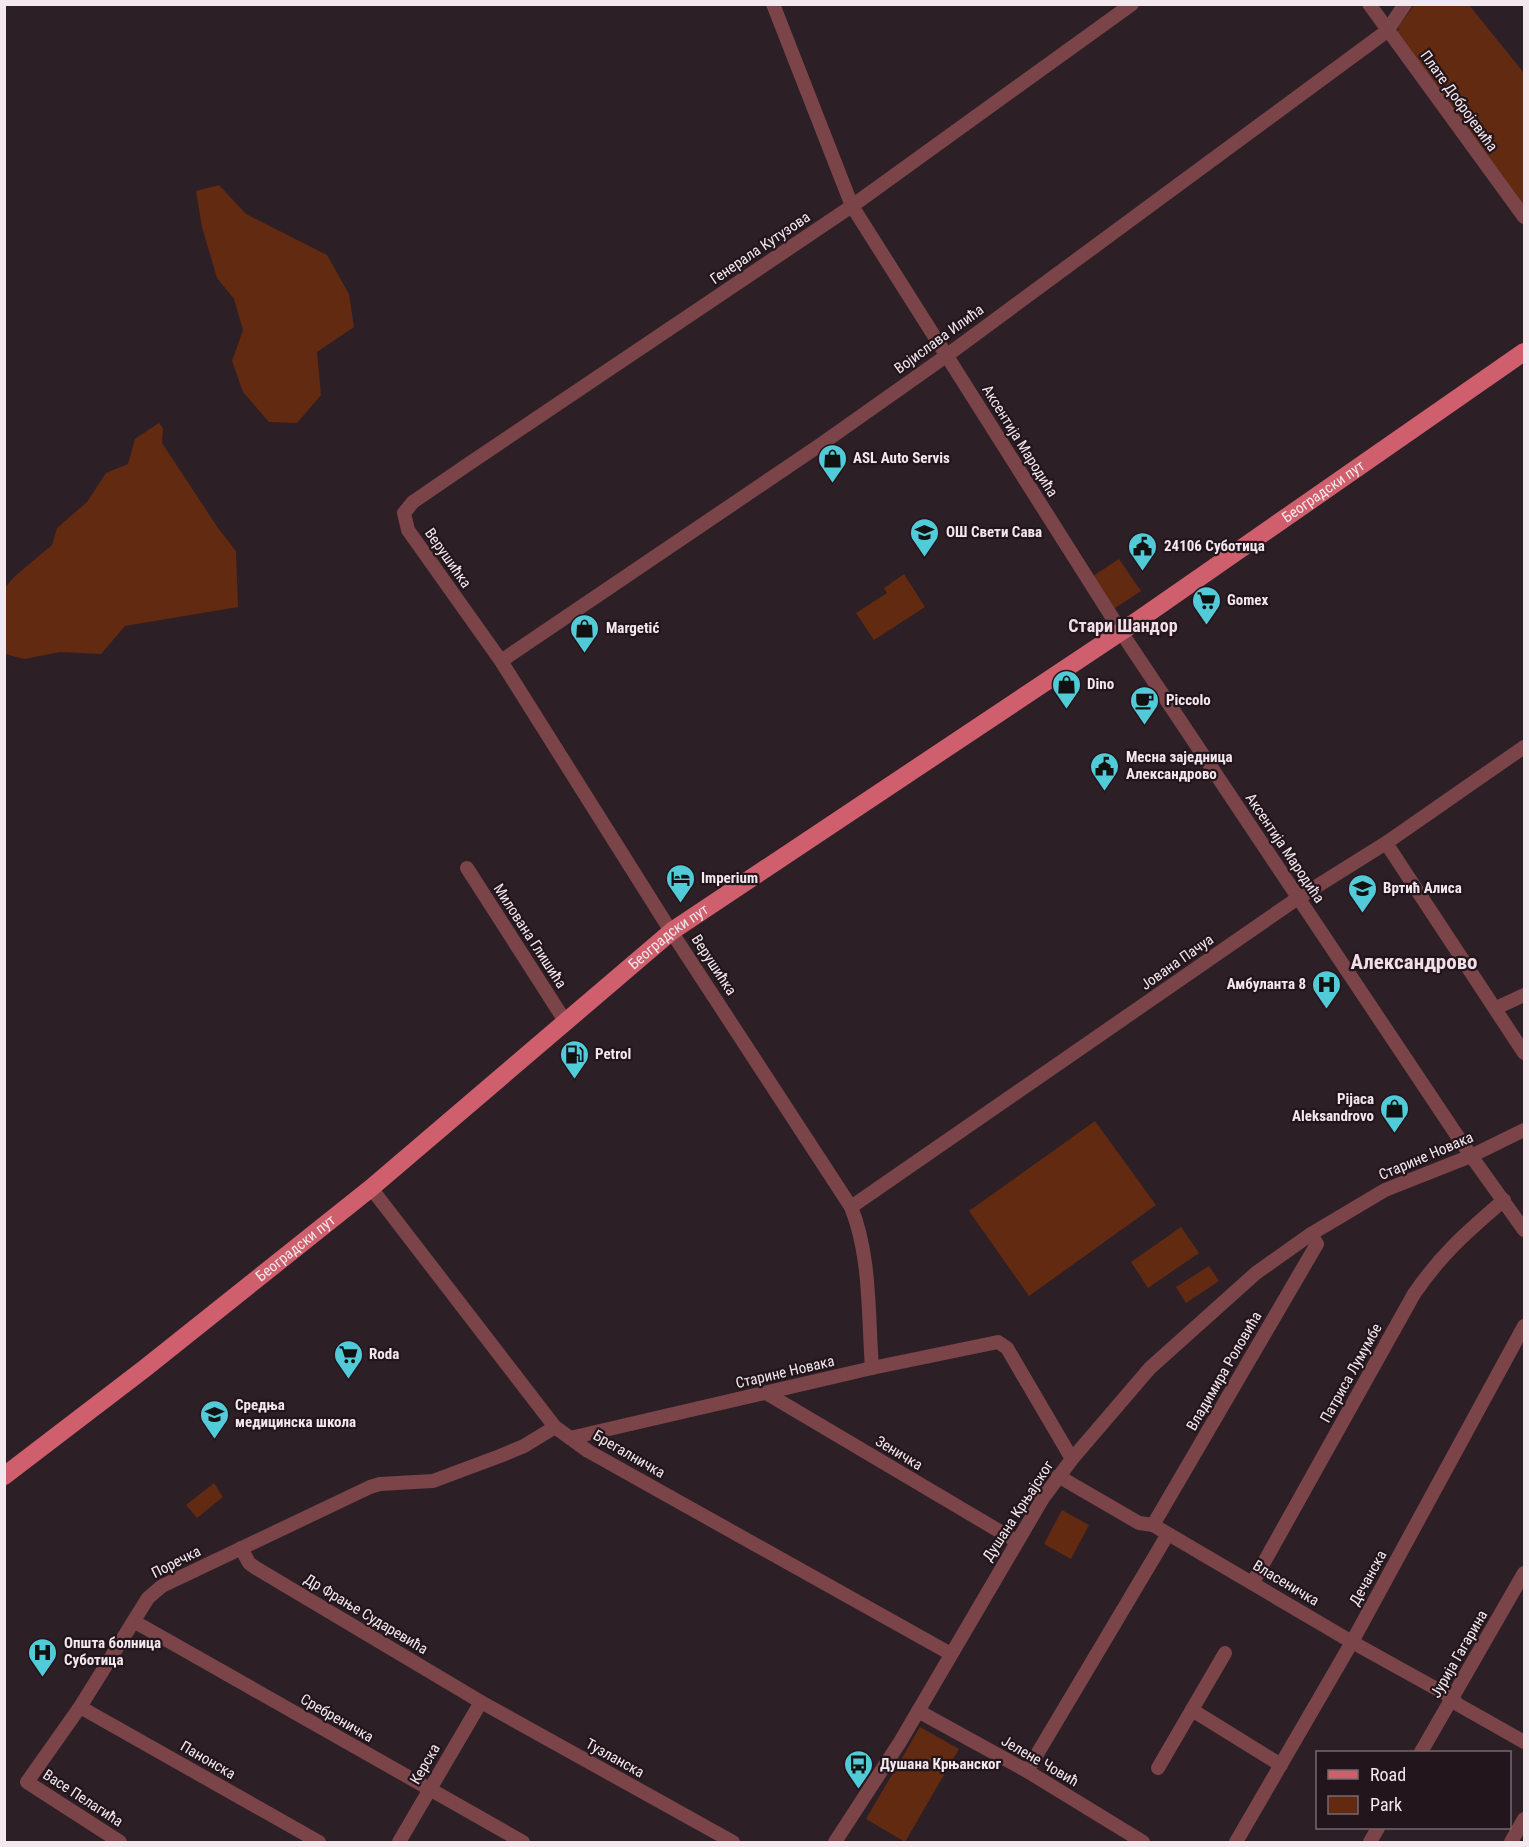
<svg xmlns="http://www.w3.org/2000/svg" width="1529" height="1847" font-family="'Roboto Condensed',sans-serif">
<rect width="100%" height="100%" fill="#2d1f26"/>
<!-- green -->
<g fill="#612a11">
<path d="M 1414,5 L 1469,5 L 1524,73 L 1524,207 L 1397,35 L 1399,26 Z"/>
<path d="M 219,185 L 246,214 L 327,255 L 349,294 L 354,327 L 317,352 L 321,395 L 297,423 L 269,422 L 243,392 L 232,361 L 243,330 L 234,299 L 217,278 L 202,227 L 196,191 Z"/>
<path d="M 159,423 L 163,428 L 162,443 L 218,528 L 236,551 L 238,607 L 125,626 L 101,654 L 60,652 L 24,659 L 5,654 L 5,588 L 14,577 L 52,545 L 57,528 L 87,502 L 106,473 L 128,464 L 135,439 Z"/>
<path d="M 1119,559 L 1141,591 L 1112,610 L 1090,578 Z"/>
<path d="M 904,574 L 925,607 L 874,640 L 856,613 L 887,593 L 884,588 Z"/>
<path d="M 1095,1121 L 1156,1205 L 1029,1296 L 969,1211 Z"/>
<path d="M 1181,1227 L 1199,1253 L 1148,1288 L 1131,1262 Z"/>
<path d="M 1209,1266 L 1219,1281 L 1186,1303 L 1176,1287 Z"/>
<path d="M 214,1483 L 223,1497 L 197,1518 L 186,1505 Z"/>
<path d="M 1062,1510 L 1089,1525 L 1071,1559 L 1044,1544 Z"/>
<path d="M 920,1727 L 959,1749 L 905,1842 L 866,1819 Z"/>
</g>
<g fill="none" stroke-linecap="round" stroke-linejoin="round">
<!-- minor -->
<g stroke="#7a4448" stroke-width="14">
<path d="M 773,4 L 852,206 L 1129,644 L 1462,1143 L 1524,1230"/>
<path d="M 1369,4 L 1524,217"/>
<path d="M 501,661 L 820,445 L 946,356 L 1387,31 L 1405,4"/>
<path d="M 1386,843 L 1524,1053"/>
<path d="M 467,868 L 565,1021"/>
<path d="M 1496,1008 L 1524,995"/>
<path d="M 371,1188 L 555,1427 L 588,1451 L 951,1654"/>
<path d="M 851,1207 L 1298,898 L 1386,843 L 1524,747"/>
<path d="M 872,1368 C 868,1316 871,1256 851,1207 L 667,925 L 501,661 L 408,530 L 404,513 L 413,502 L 467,465 L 852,206 L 1132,4"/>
<path d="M 766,1393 L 1016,1541"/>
<path d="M 570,1438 L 872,1368 L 998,1342 L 1007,1348 L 1072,1459"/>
<path d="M 1058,1476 L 1139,1523 L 1153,1525 L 1352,1642 L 1453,1698 L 1457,1704 L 1524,1742"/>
<path d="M 1153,1525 L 1317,1244 L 1311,1234"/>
<path d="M 241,1548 L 249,1563 L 256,1568 L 481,1702 L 733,1842"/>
<path d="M 1253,1582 L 1414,1294 C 1442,1253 1467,1232 1504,1200"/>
<path d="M 135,1622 L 523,1842"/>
<path d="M 80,1707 L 319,1842"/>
<path d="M 1192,1710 L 1281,1765"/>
<path d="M 918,1711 L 1027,1771 L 1143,1842"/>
<path d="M 1421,1752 L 1524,1573"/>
<path d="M 1158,1768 L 1225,1653"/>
<path d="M 1027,1771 L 1168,1534"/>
<path d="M 120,1842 L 27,1782 L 80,1707 L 148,1598 L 162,1586 L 370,1487 L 380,1484 L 433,1481 L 500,1456 L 524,1446 L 555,1427"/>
<path d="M 399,1842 L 481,1702"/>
<path d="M 835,1842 L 900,1742 L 1043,1498 L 1072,1459 L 1150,1368 L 1256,1273 L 1311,1234 L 1385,1190 L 1471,1156 L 1524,1130"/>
<path d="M 1236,1842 L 1352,1642 L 1524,1326"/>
<path d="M 1370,1842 L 1378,1828"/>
<path d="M 1511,1842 L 1524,1819"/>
</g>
<!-- major -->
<path stroke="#cf5f6c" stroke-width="18" id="s1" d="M 4,1476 L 144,1369 L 371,1188 L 672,931 L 1137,621 L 1524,352"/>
</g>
<!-- icons -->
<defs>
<symbol id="shop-pin" viewBox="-11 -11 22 30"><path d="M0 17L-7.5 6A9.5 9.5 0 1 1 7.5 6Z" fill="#52cbd9" stroke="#23151c"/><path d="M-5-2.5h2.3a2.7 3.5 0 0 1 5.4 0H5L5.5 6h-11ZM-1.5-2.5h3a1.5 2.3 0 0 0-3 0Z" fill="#111"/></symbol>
<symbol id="school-pin" viewBox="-11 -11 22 30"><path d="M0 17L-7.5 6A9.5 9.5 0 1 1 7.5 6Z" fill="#52cbd9" stroke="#23151c"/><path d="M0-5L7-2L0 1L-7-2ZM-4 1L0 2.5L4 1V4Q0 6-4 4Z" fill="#111"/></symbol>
<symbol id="civic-pin" viewBox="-11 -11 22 30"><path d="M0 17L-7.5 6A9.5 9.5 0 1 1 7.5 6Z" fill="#52cbd9" stroke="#23151c"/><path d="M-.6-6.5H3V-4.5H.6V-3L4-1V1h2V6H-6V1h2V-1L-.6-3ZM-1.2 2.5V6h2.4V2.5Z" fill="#111"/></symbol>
<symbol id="supermarket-pin" viewBox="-11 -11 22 30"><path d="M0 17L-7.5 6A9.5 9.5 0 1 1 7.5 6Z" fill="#52cbd9" stroke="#23151c"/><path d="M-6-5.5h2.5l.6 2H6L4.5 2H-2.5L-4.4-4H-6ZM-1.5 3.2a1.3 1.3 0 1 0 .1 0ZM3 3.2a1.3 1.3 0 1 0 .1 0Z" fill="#111"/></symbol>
<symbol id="cafe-pin" viewBox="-11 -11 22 30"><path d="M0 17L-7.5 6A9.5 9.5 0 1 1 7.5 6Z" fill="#52cbd9" stroke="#23151c"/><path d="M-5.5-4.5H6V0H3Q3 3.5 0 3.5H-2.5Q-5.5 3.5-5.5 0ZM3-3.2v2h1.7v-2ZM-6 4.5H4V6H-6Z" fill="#111"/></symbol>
<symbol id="hotel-pin" viewBox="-11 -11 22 30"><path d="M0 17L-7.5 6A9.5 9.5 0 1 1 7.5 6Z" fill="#52cbd9" stroke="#23151c"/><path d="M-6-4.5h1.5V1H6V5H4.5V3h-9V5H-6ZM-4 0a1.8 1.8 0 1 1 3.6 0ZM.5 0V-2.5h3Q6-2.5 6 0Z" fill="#111"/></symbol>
<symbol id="hospital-pin" viewBox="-11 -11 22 30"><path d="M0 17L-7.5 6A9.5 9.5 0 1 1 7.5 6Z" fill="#52cbd9" stroke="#23151c"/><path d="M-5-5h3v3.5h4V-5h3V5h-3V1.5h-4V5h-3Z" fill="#111"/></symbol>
<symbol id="fuel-pin" viewBox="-11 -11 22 30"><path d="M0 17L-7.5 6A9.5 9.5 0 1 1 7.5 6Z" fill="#52cbd9" stroke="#23151c"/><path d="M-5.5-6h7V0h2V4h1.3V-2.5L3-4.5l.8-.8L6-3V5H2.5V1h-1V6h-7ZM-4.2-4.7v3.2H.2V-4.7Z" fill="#111"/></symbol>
<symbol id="bus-pin" viewBox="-11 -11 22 30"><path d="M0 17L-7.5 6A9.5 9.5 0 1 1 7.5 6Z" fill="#52cbd9" stroke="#23151c"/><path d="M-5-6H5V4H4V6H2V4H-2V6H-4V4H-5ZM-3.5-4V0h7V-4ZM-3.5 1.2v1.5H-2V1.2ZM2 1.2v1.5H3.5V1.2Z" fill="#111"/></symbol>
</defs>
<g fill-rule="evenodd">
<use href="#shop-pin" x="816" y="442" width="33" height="45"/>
<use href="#school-pin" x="908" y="516" width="33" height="45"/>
<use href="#civic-pin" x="1126" y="530" width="33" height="45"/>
<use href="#supermarket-pin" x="1190" y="584" width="33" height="45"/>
<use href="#shop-pin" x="568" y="612" width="33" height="45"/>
<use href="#shop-pin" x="1050" y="668" width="33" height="45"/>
<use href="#cafe-pin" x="1128" y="684" width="33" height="45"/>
<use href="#civic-pin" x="1088" y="750" width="33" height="45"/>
<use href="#hotel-pin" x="664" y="862" width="33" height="45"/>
<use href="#school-pin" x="1346" y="872" width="33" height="45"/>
<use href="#hospital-pin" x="1310" y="968" width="33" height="45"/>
<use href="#fuel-pin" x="558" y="1038" width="33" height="45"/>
<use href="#shop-pin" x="1378" y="1092" width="33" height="45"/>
<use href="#supermarket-pin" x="332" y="1338" width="33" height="45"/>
<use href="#school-pin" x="198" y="1398" width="33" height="45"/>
<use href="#hospital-pin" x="26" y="1636" width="33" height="45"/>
<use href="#bus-pin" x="842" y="1748" width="33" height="45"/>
</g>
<g text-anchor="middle" stroke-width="4.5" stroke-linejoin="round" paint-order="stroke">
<!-- street labels -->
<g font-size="15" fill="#f2e8ed" stroke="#23151c">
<text transform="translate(1459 101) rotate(54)" y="5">Плате Добројевића</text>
<text transform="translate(760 248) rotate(-34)" y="5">Генерала Кутузова</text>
<text transform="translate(939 339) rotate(-36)" y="5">Војислава Илића</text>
<text transform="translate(1020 441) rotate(58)" y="5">Аксентија Мародића</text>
<text dy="5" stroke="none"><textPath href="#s1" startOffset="1648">Београдски пут</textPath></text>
<text transform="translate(448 558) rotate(55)" y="5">Верушићка</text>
<text transform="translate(1285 848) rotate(56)" y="5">Аксентија Мародића</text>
<text transform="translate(530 936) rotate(57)" y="5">Милована Глишића</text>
<text dy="5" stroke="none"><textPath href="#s1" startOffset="856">Београдски пут</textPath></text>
<text transform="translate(1177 962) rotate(-35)" y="5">Јована Пачуа</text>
<text transform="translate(714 965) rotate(57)" y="5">Верушићка</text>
<text transform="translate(1426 1156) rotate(-23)" y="5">Старине Новака</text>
<text dy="5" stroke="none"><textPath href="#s1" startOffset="370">Београдски пут</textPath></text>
<text transform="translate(1224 1371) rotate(-60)" y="5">Владимира Роловића</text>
<text transform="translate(785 1372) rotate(-13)" y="5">Старине Новака</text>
<text transform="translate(1351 1373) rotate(-61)" y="5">Патриса Лумумбе</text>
<text transform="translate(899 1453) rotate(31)" y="5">Зеничка</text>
<text transform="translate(629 1454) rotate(30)" y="5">Брегалничка</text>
<text transform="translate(1018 1511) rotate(-57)" y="5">Душана Крњајског</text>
<text transform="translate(176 1562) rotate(-27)" y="5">Поречка</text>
<text transform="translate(1368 1578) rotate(-61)" y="5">Дечанска</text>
<text transform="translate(1286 1583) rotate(31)" y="5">Власеничка</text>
<text transform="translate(366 1614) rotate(31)" y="5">Др Фрање Сударевића</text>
<text transform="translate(1459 1654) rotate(-60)" y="5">Јурија Гагарина</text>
<text transform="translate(337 1718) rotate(30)" y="5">Сребреничка</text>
<text transform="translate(615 1758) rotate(29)" y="5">Тузланска</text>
<text transform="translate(208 1760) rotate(30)" y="5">Панонска</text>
<text transform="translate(1040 1761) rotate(30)" y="5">Јелене Човић</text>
<text transform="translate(425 1764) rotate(-60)" y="5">Керска</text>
<text transform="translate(83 1798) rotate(33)" y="5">Васе Пелагића</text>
</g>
<!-- poi labels -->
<g font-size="15" font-weight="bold" fill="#f2e8ed" stroke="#23151c" text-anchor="start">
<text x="853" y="463">ASL Auto Servis</text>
<text x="946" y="537">ОШ Свети Сава</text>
<text x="1164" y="551">24106 Суботица</text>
<text x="1227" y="605">Gomex</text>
<text x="606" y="633">Margetić</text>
<text x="1087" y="689">Dino</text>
<text x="1166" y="705">Piccolo</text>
<text x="1126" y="762">Месна заједница<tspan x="1126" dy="17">Александрово</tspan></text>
<text x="701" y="883">Imperium</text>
<text x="1383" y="893">Вртић Алиса</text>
<text x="1306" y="989" text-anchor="end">Амбуланта 8</text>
<text x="595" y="1059">Petrol</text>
<text x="1374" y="1104" text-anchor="end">Pijaca<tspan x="1374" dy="17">Aleksandrovo</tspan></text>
<text x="369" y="1359">Roda</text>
<text x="235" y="1410">Средња<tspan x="235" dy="17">медицинска школа</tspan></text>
<text x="64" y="1648">Општа болница<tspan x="64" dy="17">Суботица</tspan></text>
<text x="880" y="1769">Душана Крњанског</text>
</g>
<!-- quarter labels -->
<g font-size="18" font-weight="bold" fill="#f1dee7" stroke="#23151c">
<text x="1123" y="632">Стари Шандор</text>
</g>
<!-- district labels -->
<g font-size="21" font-weight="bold" fill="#f1dee7" stroke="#23151c">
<text x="1414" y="969">Александрово</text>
</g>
</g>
<!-- border -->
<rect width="1529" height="1847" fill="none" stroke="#f2e8ed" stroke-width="12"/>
<!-- legend -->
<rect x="1316" y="1751" width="195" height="78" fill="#23151c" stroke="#766970" stroke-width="1.5"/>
<rect x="1328" y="1770" width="30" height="9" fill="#cf5f6c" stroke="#766970" stroke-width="1.5"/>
<text x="1370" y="1781" font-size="18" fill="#f2e8ed">Road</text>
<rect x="1328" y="1796" width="30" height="18" fill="#612a11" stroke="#766970" stroke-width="1.5"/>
<text x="1370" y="1811" font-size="18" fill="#f2e8ed">Park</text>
</svg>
